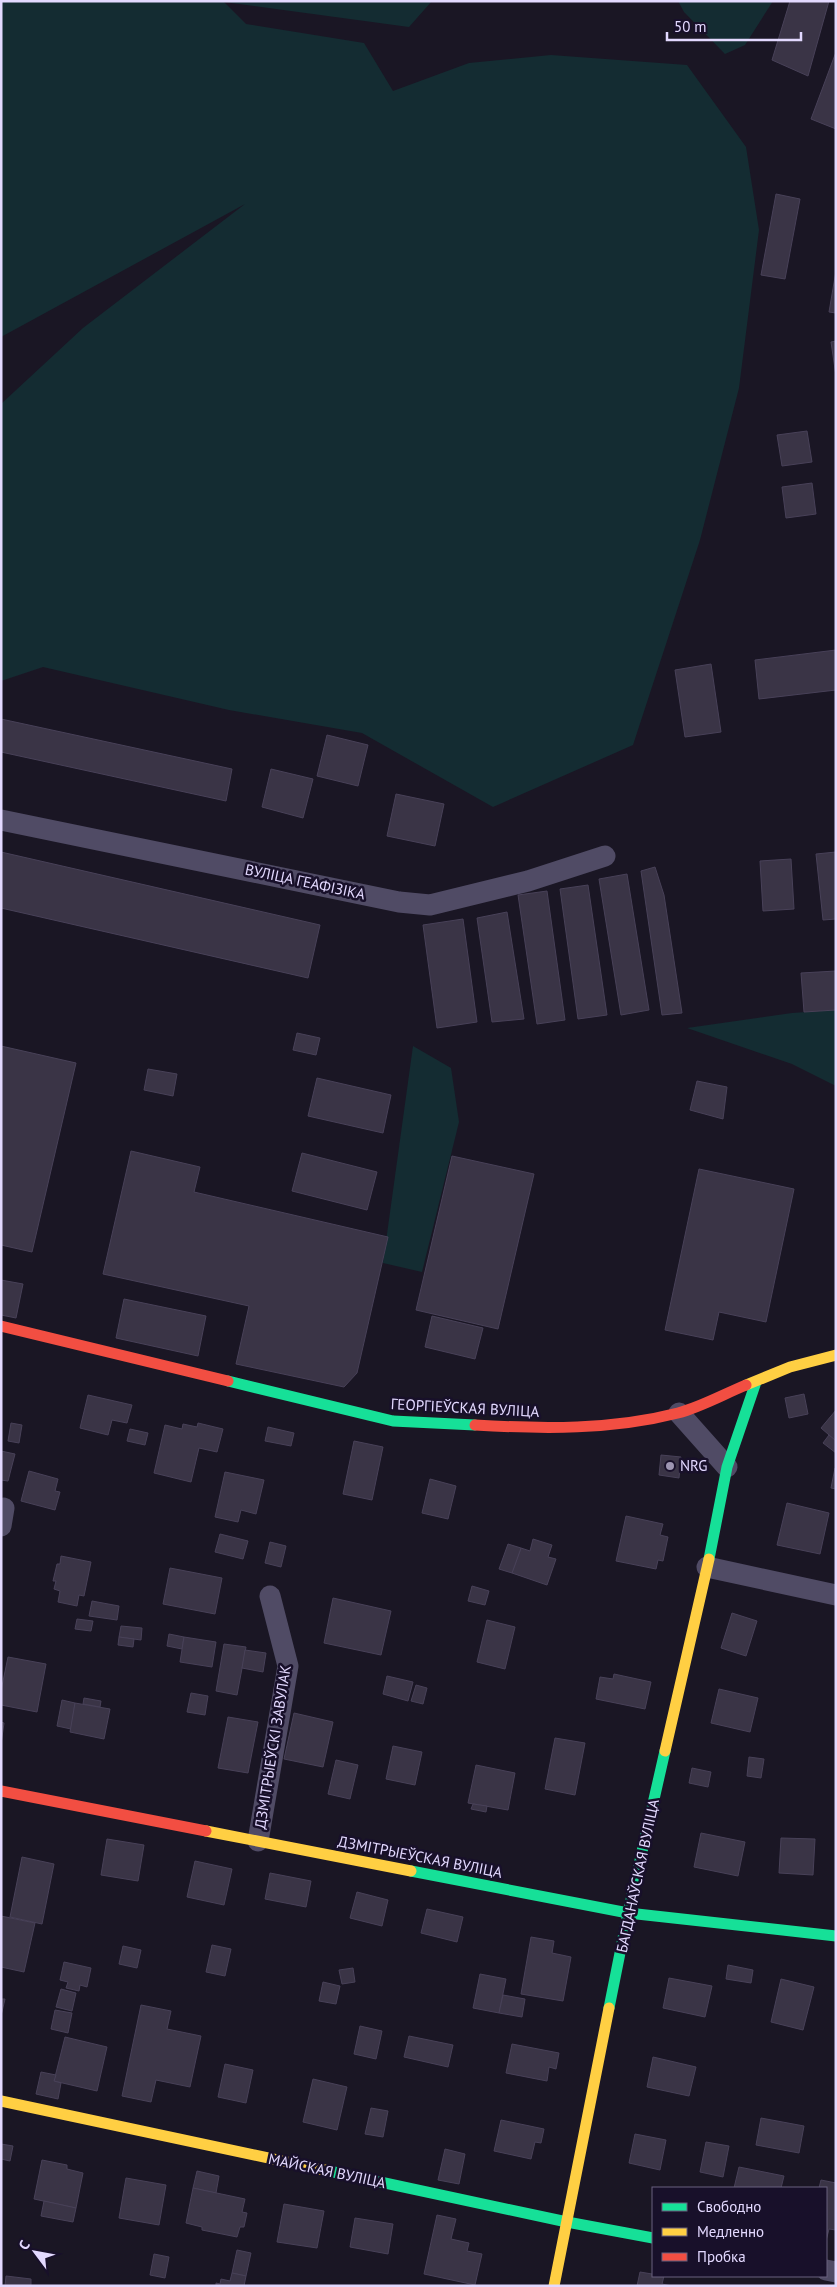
<svg xmlns="http://www.w3.org/2000/svg" width="837" height="2287" font-family="'PT Sans',sans-serif">
<rect width="100%" height="100%" fill="#1a1624"/>
<!-- green -->
<g fill="#142c32">
<path d="M 1,1 L 432,1 L 409,27 L 224,2 L 246,24 L 364,43 L 393,91 L 469,63 L 551,55 L 687,65 L 746,147 L 759,230 L 739,388 L 700,540 L 633,745 L 493,807 L 362,733 L 229,710 L 43,667 L 1,681 L 1,404 L 83,328 L 245,204 L 1,337 Z"/>
<path d="M 678,1 L 773,1 L 745,45 L 725,54 L 684,12 Z"/>
<path d="M 836,1010 L 836,1086 L 792,1064 L 687,1028 L 792,1013 Z"/>
<path d="M 413,1046 L 451,1068 L 459,1122 L 422,1272 L 383,1263 Z"/>
</g>
<!-- building -->
<g fill="#3a3446" stroke="#484158">
<path d="M 790,1 L 829,1 L 808,76 L 772,60 Z"/>
<path d="M 836,52 L 836,129 L 811,119 Z"/>
<path d="M 776,194 L 800,199 L 785,279 L 761,275 Z"/>
<path d="M 836,271 L 836,313 L 829,312 Z"/>
<path d="M 836,341 L 836,376 L 831,342 Z"/>
<path d="M 807,431 L 812,462 L 782,466 L 777,435 Z"/>
<path d="M 812,483 L 816,514 L 786,518 L 782,487 Z"/>
<path d="M 836,650 L 836,690 L 759,699 L 755,660 Z"/>
<path d="M 711,664 L 721,732 L 685,737 L 675,670 Z"/>
<path d="M 1,719 L 232,769 L 226,801 L 1,752 Z"/>
<path d="M 327,735 L 368,745 L 358,786 L 317,776 Z"/>
<path d="M 271,769 L 313,779 L 303,818 L 262,807 Z"/>
<path d="M 396,794 L 444,804 L 435,846 L 387,836 Z"/>
<path d="M 1,852 L 320,925 L 308,978 L 1,908 Z"/>
<path d="M 836,852 L 836,919 L 823,920 L 816,854 Z"/>
<path d="M 791,859 L 794,909 L 763,911 L 760,861 Z"/>
<path d="M 655,867 L 664,895 L 682,1013 L 662,1015 L 641,871 Z"/>
<path d="M 627,874 L 649,1010 L 621,1015 L 599,879 Z"/>
<path d="M 588,885 L 607,1015 L 578,1019 L 560,889 Z"/>
<path d="M 547,891 L 565,1020 L 537,1024 L 518,895 Z"/>
<path d="M 507,912 L 524,1019 L 492,1022 L 477,918 Z"/>
<path d="M 463,919 L 477,1022 L 437,1028 L 423,925 Z"/>
<path d="M 836,971 L 836,1010 L 804,1012 L 801,973 Z"/>
<path d="M 297,1033 L 320,1038 L 316,1055 L 293,1050 Z"/>
<path d="M 1,1046 L 76,1063 L 32,1252 L 1,1245 Z"/>
<path d="M 148,1069 L 177,1074 L 173,1096 L 144,1090 Z"/>
<path d="M 317,1078 L 391,1095 L 383,1133 L 308,1116 Z"/>
<path d="M 697,1081 L 727,1087 L 723,1119 L 690,1110 Z"/>
<path d="M 131,1151 L 200,1167 L 194,1192 L 388,1237 L 357,1373 L 344,1387 L 236,1364 L 249,1306 L 103,1274 Z"/>
<path d="M 302,1153 L 377,1172 L 367,1210 L 292,1191 Z"/>
<path d="M 452,1156 L 534,1174 L 498,1329 L 416,1310 Z"/>
<path d="M 699,1169 L 794,1189 L 766,1322 L 719,1312 L 713,1340 L 665,1330 Z"/>
<path d="M 1,1280 L 23,1284 L 16,1318 L 1,1315 Z"/>
<path d="M 124,1299 L 206,1316 L 198,1356 L 116,1338 Z"/>
<path d="M 432,1316 L 483,1328 L 475,1359 L 425,1347 Z"/>
<path d="M 804,1394 L 808,1414 L 789,1418 L 785,1398 Z"/>
<path d="M 88,1395 L 132,1405 L 127,1423 L 112,1420 L 108,1435 L 80,1428 Z"/>
<path d="M 836,1410 L 836,1441 L 821,1428 Z"/>
<path d="M 11,1423 L 22,1425 L 19,1443 L 8,1441 Z"/>
<path d="M 198,1423 L 223,1429 L 217,1452 L 199,1448 L 191,1482 L 154,1473 L 165,1425 L 182,1429 L 183,1424 L 197,1427 Z"/>
<path d="M 268,1427 L 294,1433 L 291,1446 L 265,1441 Z"/>
<path d="M 130,1429 L 148,1433 L 145,1445 L 127,1441 Z"/>
<path d="M 829,1435 L 836,1441 L 836,1453 L 823,1443 Z"/>
<path d="M 354,1441 L 383,1447 L 372,1500 L 343,1494 Z"/>
<path d="M 1,1451 L 15,1454 L 8,1481 L 1,1480 Z"/>
<path d="M 661,1455 L 681,1457 L 679,1478 L 659,1475 Z"/>
<path d="M 835,1468 L 836,1469 L 836,1489 L 831,1488 Z"/>
<path d="M 29,1471 L 58,1479 L 55,1491 L 60,1492 L 55,1510 L 21,1501 Z"/>
<path d="M 225,1472 L 264,1480 L 256,1514 L 241,1510 L 238,1522 L 215,1517 Z"/>
<path d="M 430,1479 L 456,1486 L 448,1519 L 422,1513 Z"/>
<path d="M 787,1503 L 829,1513 L 820,1554 L 777,1545 Z"/>
<path d="M 626,1516 L 663,1524 L 660,1535 L 668,1537 L 663,1561 L 658,1560 L 656,1569 L 616,1561 Z"/>
<path d="M 220,1534 L 248,1541 L 243,1559 L 215,1552 Z"/>
<path d="M 533,1539 L 552,1545 L 548,1557 L 556,1559 L 547,1585 L 512,1573 L 521,1548 L 530,1551 Z"/>
<path d="M 270,1542 L 286,1546 L 281,1567 L 265,1563 Z"/>
<path d="M 508,1544 L 521,1548 L 512,1573 L 499,1569 Z"/>
<path d="M 61,1556 L 91,1562 L 84,1596 L 79,1595 L 77,1606 L 58,1602 L 60,1591 L 54,1589 L 56,1581 L 53,1581 L 57,1564 L 60,1564 Z"/>
<path d="M 170,1568 L 222,1578 L 215,1614 L 163,1604 Z"/>
<path d="M 472,1586 L 489,1591 L 485,1605 L 468,1601 Z"/>
<path d="M 333,1598 L 391,1611 L 381,1655 L 324,1643 Z"/>
<path d="M 92,1601 L 119,1606 L 117,1620 L 89,1616 Z"/>
<path d="M 732,1613 L 757,1621 L 746,1656 L 721,1648 Z"/>
<path d="M 77,1619 L 93,1621 L 91,1631 L 75,1629 Z"/>
<path d="M 487,1620 L 515,1627 L 505,1669 L 477,1662 Z"/>
<path d="M 121,1626 L 142,1628 L 141,1640 L 119,1637 Z"/>
<path d="M 169,1634 L 184,1637 L 182,1649 L 167,1646 Z"/>
<path d="M 119,1637 L 134,1639 L 133,1647 L 118,1645 Z"/>
<path d="M 184,1637 L 216,1642 L 212,1667 L 180,1662 Z"/>
<path d="M 224,1644 L 246,1647 L 237,1695 L 216,1691 Z"/>
<path d="M 245,1650 L 266,1653 L 263,1672 L 242,1668 Z"/>
<path d="M 8,1657 L 46,1664 L 37,1712 L 1,1705 L 1,1691 Z"/>
<path d="M 614,1674 L 651,1682 L 645,1709 L 596,1699 L 600,1677 L 613,1679 Z"/>
<path d="M 387,1676 L 413,1682 L 408,1701 L 383,1694 Z"/>
<path d="M 416,1685 L 427,1688 L 423,1704 L 411,1701 Z"/>
<path d="M 719,1689 L 758,1698 L 750,1732 L 711,1723 Z"/>
<path d="M 191,1693 L 208,1696 L 205,1715 L 187,1712 Z"/>
<path d="M 84,1698 L 101,1701 L 100,1707 L 83,1704 Z"/>
<path d="M 62,1700 L 75,1703 L 71,1729 L 57,1726 Z"/>
<path d="M 75,1703 L 110,1709 L 104,1739 L 70,1732 Z"/>
<path d="M 294,1713 L 333,1722 L 323,1767 L 284,1759 Z"/>
<path d="M 228,1717 L 258,1722 L 248,1773 L 218,1768 Z"/>
<path d="M 1,1722 L 4,1723 L 1,1744 Z"/>
<path d="M 555,1738 L 585,1743 L 575,1795 L 545,1789 Z"/>
<path d="M 393,1746 L 422,1752 L 415,1785 L 386,1779 Z"/>
<path d="M 749,1757 L 764,1759 L 761,1778 L 747,1776 Z"/>
<path d="M 336,1760 L 358,1765 L 350,1799 L 328,1794 Z"/>
<path d="M 476,1765 L 515,1773 L 508,1810 L 468,1803 Z"/>
<path d="M 692,1768 L 711,1772 L 708,1787 L 689,1783 Z"/>
<path d="M 473,1804 L 487,1806 L 486,1812 L 471,1809 Z"/>
<path d="M 701,1833 L 745,1842 L 738,1876 L 694,1867 Z"/>
<path d="M 781,1838 L 815,1839 L 813,1875 L 779,1873 Z"/>
<path d="M 107,1839 L 144,1845 L 138,1881 L 101,1875 Z"/>
<path d="M 22,1857 L 54,1864 L 42,1924 L 10,1917 Z"/>
<path d="M 195,1861 L 232,1869 L 224,1905 L 187,1897 Z"/>
<path d="M 270,1873 L 311,1881 L 306,1907 L 265,1899 Z"/>
<path d="M 357,1892 L 388,1900 L 382,1926 L 350,1918 Z"/>
<path d="M 427,1909 L 463,1917 L 457,1942 L 421,1933 Z"/>
<path d="M 1,1916 L 35,1923 L 24,1972 L 1,1967 Z"/>
<path d="M 531,1937 L 554,1941 L 552,1953 L 571,1957 L 563,2001 L 521,1994 Z"/>
<path d="M 212,1945 L 231,1949 L 225,1976 L 206,1972 Z"/>
<path d="M 123,1946 L 141,1950 L 137,1968 L 119,1964 Z"/>
<path d="M 64,1962 L 91,1968 L 87,1987 L 80,1985 L 79,1991 L 66,1988 L 68,1982 L 60,1980 Z"/>
<path d="M 728,1965 L 753,1970 L 751,1983 L 726,1979 Z"/>
<path d="M 353,1968 L 355,1982 L 342,1984 L 339,1970 Z"/>
<path d="M 480,1974 L 506,1979 L 499,2013 L 473,2008 Z"/>
<path d="M 669,1978 L 712,1986 L 705,2017 L 663,2008 Z"/>
<path d="M 781,1979 L 814,1987 L 803,2030 L 771,2022 Z"/>
<path d="M 323,1982 L 340,1986 L 336,2004 L 319,2001 Z"/>
<path d="M 61,1989 L 76,1993 L 72,2011 L 56,2007 Z"/>
<path d="M 503,1995 L 525,1999 L 522,2017 L 499,2013 Z"/>
<path d="M 1,1999 L 5,1999 L 1,2016 Z"/>
<path d="M 141,2005 L 171,2011 L 167,2029 L 201,2036 L 190,2087 L 156,2080 L 151,2102 L 122,2096 Z"/>
<path d="M 55,2010 L 72,2013 L 68,2033 L 51,2029 Z"/>
<path d="M 360,2026 L 382,2031 L 376,2059 L 354,2054 Z"/>
<path d="M 409,2036 L 453,2045 L 448,2067 L 404,2057 Z"/>
<path d="M 65,2037 L 107,2047 L 97,2091 L 54,2081 Z"/>
<path d="M 512,2044 L 559,2053 L 556,2069 L 549,2067 L 547,2081 L 506,2073 Z"/>
<path d="M 653,2057 L 696,2067 L 689,2096 L 647,2087 Z"/>
<path d="M 225,2064 L 253,2070 L 246,2103 L 218,2097 Z"/>
<path d="M 41,2072 L 56,2075 L 54,2081 L 61,2083 L 58,2099 L 36,2094 Z"/>
<path d="M 313,2079 L 347,2087 L 337,2130 L 303,2122 Z"/>
<path d="M 371,2108 L 388,2111 L 383,2137 L 365,2134 Z"/>
<path d="M 761,2118 L 804,2126 L 799,2153 L 756,2145 Z"/>
<path d="M 501,2120 L 544,2129 L 541,2143 L 535,2142 L 531,2159 L 494,2151 Z"/>
<path d="M 635,2134 L 666,2140 L 660,2170 L 629,2163 Z"/>
<path d="M 706,2142 L 729,2146 L 723,2177 L 700,2172 Z"/>
<path d="M 1,2144 L 13,2146 L 10,2161 L 1,2159 Z"/>
<path d="M 445,2149 L 465,2154 L 459,2184 L 438,2180 Z"/>
<path d="M 42,2160 L 67,2165 L 67,2169 L 83,2173 L 76,2208 L 34,2199 Z"/>
<path d="M 739,2167 L 784,2176 L 781,2188 L 734,2188 Z"/>
<path d="M 197,2171 L 219,2176 L 216,2193 L 193,2188 Z"/>
<path d="M 126,2178 L 166,2185 L 159,2225 L 119,2218 Z"/>
<path d="M 821,2180 L 836,2183 L 836,2230 L 829,2229 L 826,2241 L 826,2188 L 819,2188 Z"/>
<path d="M 193,2188 L 245,2199 L 242,2212 L 247,2213 L 244,2227 L 240,2227 L 237,2237 L 202,2230 L 202,2227 L 186,2223 Z"/>
<path d="M 44,2201 L 76,2208 L 73,2222 L 41,2216 Z"/>
<path d="M 284,2204 L 324,2211 L 317,2248 L 277,2242 Z"/>
<path d="M 437,2215 L 456,2219 L 451,2239 L 469,2243 L 467,2251 L 482,2254 L 475,2285 L 424,2274 Z"/>
<path d="M 355,2218 L 393,2224 L 388,2254 L 350,2247 Z"/>
<path d="M 237,2250 L 251,2253 L 246,2276 L 232,2273 Z"/>
<path d="M 154,2254 L 169,2257 L 165,2278 L 150,2275 Z"/>
<path d="M 640,2272 L 664,2276 L 662,2284 L 672,2286 L 637,2286 Z"/>
<path d="M 232,2273 L 246,2276 L 244,2286 L 216,2286 L 216,2283 L 220,2284 L 221,2279 L 230,2281 Z"/>
<path d="M 6,2276 L 31,2279 L 31,2286 L 5,2286 Z"/>
</g>
<g fill="none" stroke-linecap="round" stroke-linejoin="round">
<!-- street -->
<g stroke="#504b65" stroke-width="21">
<path d="M 1,820 L 399,902 L 430,905 L 528,881 L 605,856"/>
<path d="M 679,1413 L 727,1467"/>
<path d="M 1,1526 L 4,1508"/>
<path d="M 707,1567 L 836,1595"/>
<path d="M 258,1841 L 288,1666 L 270,1596"/>
<path d="M 826,2270 L 836,2272"/>
</g>
<!-- fast -->
<g stroke="#16e098" stroke-width="11">
<path d="M 228,1381 L 393,1421 L 475,1425"/>
<path d="M 709,1559 L 727,1467 L 756,1382"/>
<path d="M 411,1871 L 628,1913 L 836,1936"/>
<path d="M 609,2008 L 628,1913 L 665,1751"/>
<path d="M 329,2171 L 567,2222 L 653,2238"/>
</g>
<!-- slow -->
<g stroke="#ffcf43" stroke-width="11">
<path d="M 746,1385 L 790,1367 L 836,1355"/>
<path d="M 665,1751 L 709,1559"/>
<path d="M 206,1831 L 411,1871"/>
<path d="M 1,2101 L 329,2171"/>
<path d="M 554,2286 L 609,2008"/>
</g>
<!-- jam -->
<g stroke="#f24e42" stroke-width="11">
<path d="M 1,1326 L 228,1381"/>
<path d="M 475,1425 C 543,1429 612,1430 678,1413 C 701,1407 724,1394 746,1385"/>
<path d="M 1,1791 L 206,1831"/>
</g>
</g>
<!-- markers -->
<circle fill="#9d95b2" stroke="#18102a" stroke-width="2" cx="670" cy="1466" r="5"/>
<g text-anchor="middle" stroke-width="5" stroke-linejoin="round" paint-order="stroke">
<!-- street labels -->
<g font-size="15" fill="#e3d9ff" stroke="#18102a">
<text transform="translate(305 882) rotate(12)" y="5">ВУЛІЦА ГЕАФІЗІКА</text>
<text transform="translate(465 1408) rotate(3)" y="5">ГЕОРГІЕЎСКАЯ ВУЛІЦА</text>
<text transform="translate(273 1747) rotate(-81)" y="5">ДЗМІТРЫЕЎСКІ ЗАВУЛАК</text>
<text transform="translate(420 1857) rotate(11)" y="5">ДЗМІТРЫЕЎСКАЯ ВУЛІЦА</text>
<text transform="translate(638 1876) rotate(-78)" y="5">БАГДАНАЎСКАЯ ВУЛІЦА</text>
<text transform="translate(327 2171) rotate(12)" y="5">МАЙСКАЯ ВУЛІЦА</text>
</g>
<!-- poi labels -->
<g font-size="15" fill="#e3d9ff" stroke="#18102a" text-anchor="start">
<text x="680" y="1471">NRG</text>
</g>
</g>
<!-- border -->
<rect width="837" height="2287" fill="none" stroke="#e3d9ff" stroke-width="5"/>
<!-- legend -->
<rect x="652" y="2187" width="175" height="90" fill="#18102a" stroke="#69607f"/>
<rect x="662" y="2203" width="25" height="8" fill="#16e098" stroke="#69607f"/>
<text x="697" y="2212" font-size="15" fill="#e3d9ff">Свободно</text>
<rect x="662" y="2228" width="25" height="8" fill="#ffcf43" stroke="#69607f"/>
<text x="697" y="2237" font-size="15" fill="#e3d9ff">Медленно</text>
<rect x="662" y="2253" width="25" height="8" fill="#f24e42" stroke="#69607f"/>
<text x="697" y="2262" font-size="15" fill="#e3d9ff">Пробка</text>
<!-- north arrow -->
<g transform="translate(35 2252) rotate(302)" stroke="#18102a" stroke-width="4" paint-order="stroke">
<path d="M0-4L9 19L0 12L-9 19Z" fill="#e3d9ff"/>
<text y="-8" font-size="14" font-weight="bold" text-anchor="middle" fill="#e3d9ff">С</text>
</g>
<!-- scale -->
<path d="M667 32v8h134v-8" fill="none" stroke="#e3d9ff" stroke-width="2.5"/>
<text x="674" y="32" font-size="15" fill="#e3d9ff" stroke="#18102a" stroke-width="4" paint-order="stroke">50 m</text>
</svg>
